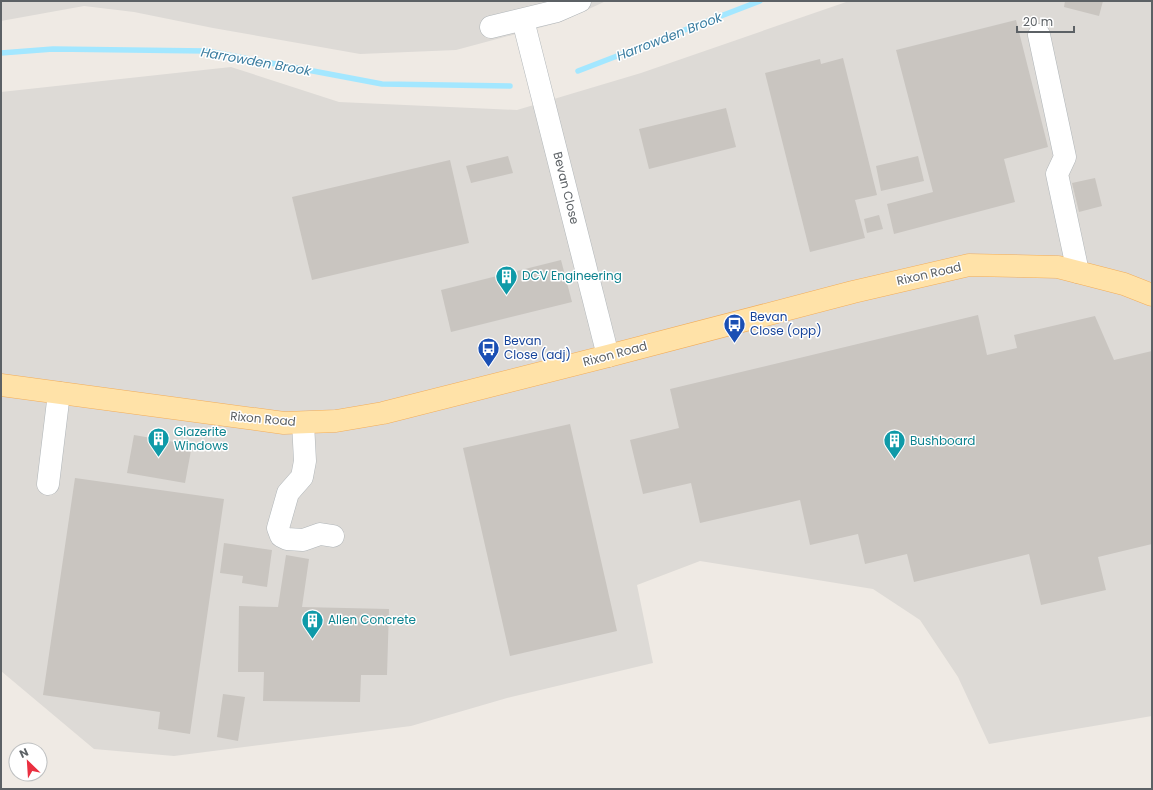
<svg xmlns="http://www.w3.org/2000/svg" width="1153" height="790" font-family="Poppins,sans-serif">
<rect width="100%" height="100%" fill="#efeae4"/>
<!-- industrial -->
<g fill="#dddad6">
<path d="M 1,1 L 606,1 L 561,22 L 456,50 L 360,54 L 213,28 L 134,12 L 84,6 L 1,21 Z"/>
<path d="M 849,1 L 1152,1 L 1152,716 L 989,744 L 958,677 L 920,620 L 873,589 L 700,561 L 637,585 L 653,663 L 507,698 L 411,726 L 174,756 L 94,749 L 1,671 L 1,92 L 231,67 L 339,102 L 517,110 L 641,73 Z"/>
</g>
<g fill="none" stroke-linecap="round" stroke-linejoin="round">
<!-- stream -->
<g stroke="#a3e7ff" stroke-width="5.5">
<path d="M 1,53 L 53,49 L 207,51 L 382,84 L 510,86"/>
<path d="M 578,71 L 760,1"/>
</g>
</g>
<!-- building -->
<g fill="#c9c5c0">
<path d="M 1065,1 L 1103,1 L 1099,16 L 1064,7 Z"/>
<path d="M 1016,20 L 1048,147 L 1004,159 L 1015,202 L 894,234 L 887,204 L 933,192 L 896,50 Z"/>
<path d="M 843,58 L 877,195 L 855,200 L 865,238 L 810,252 L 765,73 L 820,59 L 821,64 Z"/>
<path d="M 726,108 L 736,147 L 649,169 L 639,129 Z"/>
<path d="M 508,156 L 513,173 L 471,183 L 466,166 Z"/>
<path d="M 918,156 L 924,181 L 881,191 L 876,166 Z"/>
<path d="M 450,160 L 469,243 L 312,280 L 292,197 Z"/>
<path d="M 1095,178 L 1102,206 L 1079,212 L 1072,183 Z"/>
<path d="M 879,215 L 883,229 L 867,233 L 864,219 Z"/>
<path d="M 561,260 L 572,302 L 451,332 L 441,290 Z"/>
<path d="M 978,315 L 987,355 L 1017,348 L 1014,335 L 1095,316 L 1114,360 L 1152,351 L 1152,544 L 1098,557 L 1106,590 L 1041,605 L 1029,554 L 914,582 L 907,554 L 865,564 L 858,534 L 810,545 L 800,500 L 700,523 L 691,483 L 643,494 L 630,440 L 679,428 L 670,389 Z"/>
<path d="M 570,424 L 617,631 L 510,656 L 463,448 Z"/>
<path d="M 134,435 L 192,445 L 185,483 L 127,473 Z"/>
<path d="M 75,478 L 224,499 L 190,734 L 158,729 L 160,712 L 43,695 Z"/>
<path d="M 224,543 L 272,550 L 267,587 L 242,583 L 243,576 L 220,573 Z"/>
<path d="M 286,555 L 309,559 L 302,607 L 389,609 L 387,675 L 361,675 L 360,702 L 263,701 L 264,672 L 238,672 L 239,606 L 278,607 Z"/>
<path d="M 223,694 L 245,697 L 238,741 L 217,737 Z"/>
</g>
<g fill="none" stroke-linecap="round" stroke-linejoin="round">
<defs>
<g id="minor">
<path d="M 523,20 L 608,356"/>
<path d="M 491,27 L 557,11 L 580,1"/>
<path d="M 1039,35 L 1065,157 L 1057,174 L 1078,272"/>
<path d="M 303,423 L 305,461 L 302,477 L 288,493 L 278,528 L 281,536 L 287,539 L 303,540 L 320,534 L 333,536"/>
<path d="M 48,484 L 59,393"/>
</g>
<path id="major" d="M 1,385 L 284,423 L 336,421 L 383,413 L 608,356 L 853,292 L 969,265 L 1058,267 L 1124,284 L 1152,295"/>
</defs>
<!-- minor casing -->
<use href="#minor" stroke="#b1b6b9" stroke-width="23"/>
<!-- major casing -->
<use href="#major" stroke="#f2ad5a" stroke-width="23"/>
<!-- minor -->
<use href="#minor" stroke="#fff" stroke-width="22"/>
<!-- major -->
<use href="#major" stroke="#ffe2a8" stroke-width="22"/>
</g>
<!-- icons -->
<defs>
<symbol id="building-pin" viewBox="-11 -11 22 30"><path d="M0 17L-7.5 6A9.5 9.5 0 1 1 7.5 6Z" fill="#0f9aa8" stroke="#fff"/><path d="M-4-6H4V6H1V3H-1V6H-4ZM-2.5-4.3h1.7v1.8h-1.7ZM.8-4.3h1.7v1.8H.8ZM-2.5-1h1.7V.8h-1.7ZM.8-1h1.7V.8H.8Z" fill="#fff"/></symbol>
<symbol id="bus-pin" viewBox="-11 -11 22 30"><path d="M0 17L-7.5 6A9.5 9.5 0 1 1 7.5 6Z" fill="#1a4fb4" stroke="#fff"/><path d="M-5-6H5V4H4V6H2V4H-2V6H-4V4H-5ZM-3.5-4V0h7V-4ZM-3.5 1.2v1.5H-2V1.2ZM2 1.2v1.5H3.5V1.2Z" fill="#fff"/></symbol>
</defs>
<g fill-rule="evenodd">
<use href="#building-pin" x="494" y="264" width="25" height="34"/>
<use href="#bus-pin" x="722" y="312" width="25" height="34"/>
<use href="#bus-pin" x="476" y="336" width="25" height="34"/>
<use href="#building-pin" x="146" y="426" width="25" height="34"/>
<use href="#building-pin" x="882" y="428" width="25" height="34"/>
<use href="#building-pin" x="300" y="608" width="25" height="34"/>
</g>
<g text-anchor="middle" stroke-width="3" stroke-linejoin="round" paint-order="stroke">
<!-- street labels -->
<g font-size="12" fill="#5c6165" stroke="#fff">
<text transform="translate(566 188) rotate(76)" y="4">Bevan Close</text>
<text transform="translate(929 274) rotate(-13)" y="4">Rixon Road</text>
<text transform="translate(615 354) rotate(-15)" y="4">Rixon Road</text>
<text transform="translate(263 419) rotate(5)" y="4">Rixon Road</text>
</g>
<!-- culture labels -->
<g font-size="12" fill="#0d838f" stroke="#fff" text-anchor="start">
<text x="522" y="280">DCV Engineering</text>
<text x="174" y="436">Glazerite<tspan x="174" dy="14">Windows</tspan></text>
<text x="910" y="445">Bushboard</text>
<text x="328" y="624">Allen Concrete</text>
</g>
<!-- transit labels -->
<g font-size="12" fill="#164399" stroke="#fff" text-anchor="start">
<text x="750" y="321">Bevan<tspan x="750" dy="14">Close (opp)</tspan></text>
<text x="504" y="345">Bevan<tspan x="504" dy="14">Close (adj)</tspan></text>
</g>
<!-- water labels -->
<g font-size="13" font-style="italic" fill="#3b7da0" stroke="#fff">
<text transform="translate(669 36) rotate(-21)" y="5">Harrowden Brook</text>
<text transform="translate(256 61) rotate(10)" y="5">Harrowden Brook</text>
</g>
</g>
<!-- border -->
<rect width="1153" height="790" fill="none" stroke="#5c6165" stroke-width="4"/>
<!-- north arrow -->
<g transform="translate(28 762) rotate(335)"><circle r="19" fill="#ffffff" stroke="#bec0c1"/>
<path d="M0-3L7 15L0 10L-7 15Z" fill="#ea2f40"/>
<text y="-6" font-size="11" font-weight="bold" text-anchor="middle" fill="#5c6165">N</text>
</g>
<!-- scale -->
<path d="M1017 26v6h57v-6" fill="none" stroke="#5c6165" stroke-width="2"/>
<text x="1023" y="26" font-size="12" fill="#5c6165" stroke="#ffffff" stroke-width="3" paint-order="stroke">20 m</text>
</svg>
